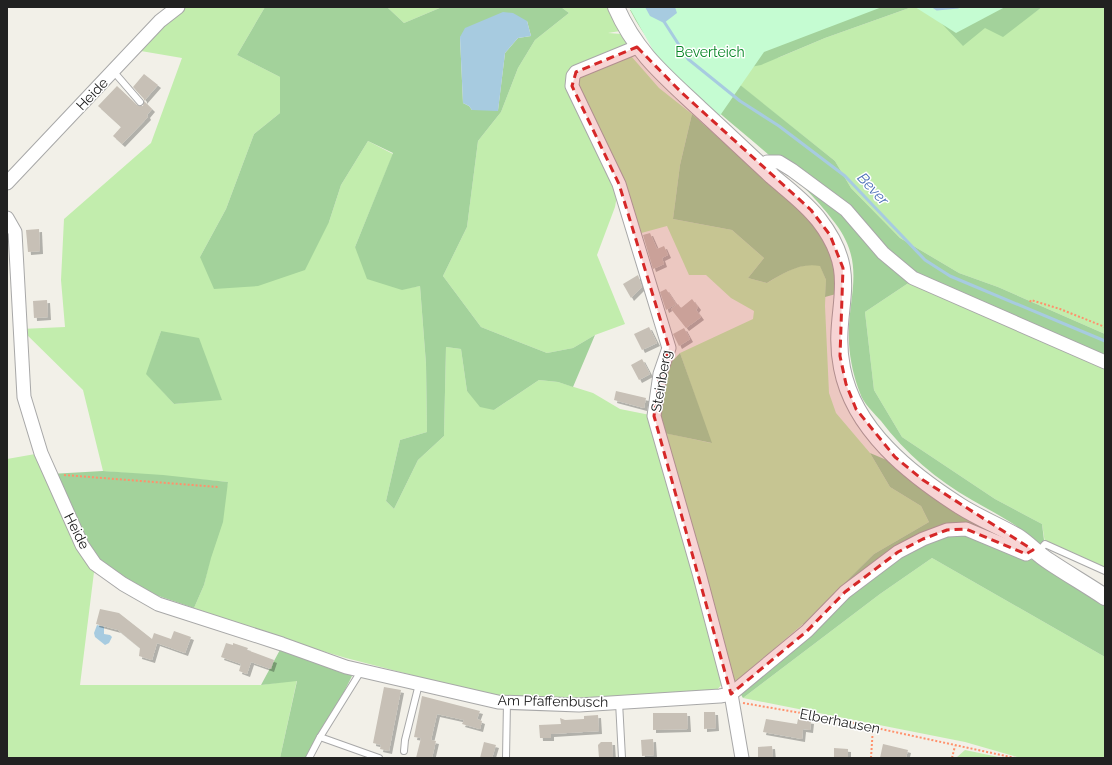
<svg xmlns="http://www.w3.org/2000/svg" width="1112" height="765" font-family="Raleway,sans-serif">
<defs>
<filter id="shadow"><feDropShadow dx="3" dy="3" stdDeviation="0" flood-color="#0004"/></filter>
</defs>
<rect width="100%" height="100%" fill="#f2f0e8"/>
<!-- grass -->
<g fill="#c2edad" fill-rule="evenodd">
<path d="M 178,7 L 265,7 L 237,55 L 280,77 L 280,113 L 254,134 L 226,209 L 200,257 L 329,222 L 341,185 L 368,141 L 393,154 L 355,247 L 402,289 L 420,286 L 426,364 L 427,432 L 400,440 L 386,501 L 394,509 L 418,460 L 444,436 L 446,347 L 461,349 L 467,391 L 494,410 L 539,380 L 558,382 L 593,393 L 620,409 L 650,415 L 722,684 L 717,690 L 644,695 L 542,699 L 489,695 L 346,658 L 285,640 L 194,608 L 204,585 L 228,482 L 103,471 L 83,390 L 21,329 L 65,327 L 61,280 L 64,219 L 151,143 L 182,58 L 135,50 ZM 161,331 L 210,370 L 221,399 L 174,404 L 147,374 Z"/>
<path d="M 387,7 L 442,7 L 404,23 Z"/>
<path d="M 561,7 L 609,7 L 620,31 L 608,33 L 621,34 L 628,45 L 623,50 L 573,70 L 567,79 L 571,95 L 589,121 L 577,79 L 588,70 L 626,56 L 631,56 L 659,88 L 692,114 L 680,165 L 673,219 L 732,230 L 764,258 L 748,278 L 767,283 C 783,273 801,262 820,265 L 826,280 L 825,306 L 829,393 L 836,413 L 870,453 L 890,487 L 921,506 L 929,522 L 874,554 L 803,624 L 735,682 L 730,675 L 665,433 L 711,443 L 680,353 L 753,319 L 754,311 L 731,298 L 706,275 L 689,275 L 667,226 L 634,235 L 619,185 L 615,207 L 597,255 L 625,324 L 595,335 L 573,348 L 547,353 L 481,327 L 443,276 L 467,227 L 478,141 L 501,112 L 518,68 L 535,40 L 569,13 Z"/>
<path d="M 912,7 L 926,7 L 985,28 L 1028,17 L 1042,7 L 1105,7 L 1105,334 L 998,287 L 959,273 L 900,238 L 851,188 L 835,161 L 723,72 L 780,57 L 825,38 Z"/>
<path d="M 913,280 L 1105,367 L 1105,570 L 1045,543 L 1042,524 L 995,499 L 902,437 L 874,390 L 865,312 Z"/>
<path d="M 41,453 L 95,564 L 80,685 L 261,685 L 297,680 L 280,758 L 7,758 L 7,459 Z"/>
<path d="M 932,558 L 1105,657 L 1105,758 L 1021,758 L 965,742 L 743,698 L 880,594 Z"/>
<path d="M 965,750 L 1003,758 L 956,758 Z"/>
</g>
<!-- forest -->
<g fill="#a3d29b" fill-rule="evenodd">
<path d="M 265,7 L 387,7 L 404,23 L 442,7 L 561,7 L 569,13 L 535,40 L 518,68 L 501,112 L 478,141 L 467,227 L 443,276 L 481,327 L 547,353 L 573,348 L 595,335 L 573,387 L 558,382 L 539,380 L 494,410 L 480,407 L 467,391 L 461,349 L 446,347 L 444,436 L 418,460 L 394,509 L 386,501 L 400,440 L 427,432 L 426,364 L 420,286 L 402,290 L 367,279 L 355,247 L 393,153 L 368,141 L 341,185 L 329,222 L 305,270 L 258,286 L 214,289 L 200,257 L 226,209 L 254,134 L 280,113 L 280,77 L 237,55 ZM 527,21 L 531,36 L 518,38 L 505,53 L 498,110 L 472,110 L 469,106 L 463,103 L 460,37 Z"/>
<path d="M 675,7 L 912,7 L 825,38 L 761,65 L 724,72 L 835,161 L 851,188 L 900,238 L 959,273 L 998,287 L 1105,334 L 1105,362 L 913,280 L 865,312 L 874,390 L 902,437 L 995,499 L 1042,524 L 1044,540 L 1041,545 C 1021,526 996,514 972,500 C 937,480 905,453 881,421 C 874,413 863,403 860,393 C 854,378 850,360 849,344 C 846,299 868,266 835,223 C 778,146 674,96 630,10 Z"/>
<path d="M 926,7 L 1042,7 L 1003,37 L 985,28 L 963,46 Z"/>
<path d="M 692,114 L 801,212 L 818,230 L 833,258 L 836,294 L 825,297 L 826,280 L 820,266 C 801,262 783,273 767,283 L 748,278 L 764,258 L 732,230 L 673,219 L 680,165 Z"/>
<path d="M 161,331 L 199,338 L 222,400 L 174,404 L 146,374 Z"/>
<path d="M 680,353 L 712,443 L 659,432 L 660,374 Z"/>
<path d="M 870,453 L 889,461 L 1012,541 L 931,529 L 807,624 L 803,624 L 874,554 L 929,522 L 921,506 L 890,487 Z"/>
<path d="M 103,471 L 163,475 L 228,482 L 223,522 L 211,558 L 204,585 L 194,608 L 123,584 L 95,564 L 50,474 Z"/>
<path d="M 966,533 L 1035,561 L 1105,606 L 1105,657 L 932,558 L 880,594 L 743,698 L 740,693 L 860,587 L 899,555 L 932,537 Z"/>
<path d="M 281,648 L 346,671 L 352,676 L 311,758 L 280,758 L 297,681 L 261,685 Z"/>
</g>
<!-- park -->
<g fill="#c5fcd2">
<path d="M 629,7 L 882,7 L 764,52 L 719,117 L 663,68 Z"/>
<path d="M 915,7 L 1005,7 L 956,33 Z"/>
</g>
<!-- water -->
<g fill="#a7cbe0">
<path d="M 645,7 L 675,7 L 677,13 L 664,23 L 650,16 Z"/>
<path d="M 503,12 L 513,13 L 527,21 L 531,36 L 518,38 L 505,53 L 498,111 L 472,110 L 469,106 L 463,103 L 460,37 L 465,28 Z"/>
<path d="M 97,625 L 104,627 L 104,634 L 110,635 L 112,637 L 109,643 L 105,645 L 95,637 L 94,633 Z"/>
</g>
<g fill="none" stroke-linecap="round" stroke-linejoin="round">
<!-- stream -->
<g stroke="#a7cbe0" stroke-width="3">
<path d="M 934,7 L 937,9 L 958,7"/>
<path d="M 663,20 L 688,59 L 740,101 L 779,126 L 845,176 L 925,260 L 950,276 L 1105,341"/>
</g>
</g>
<!-- building -->
<g fill="#c7c0b6" filter="url(#shadow)">
<path d="M 144,74 L 158,85 L 144,101 L 152,109 L 147,115 L 148,117 L 122,144 L 113,136 L 121,127 L 98,106 L 117,86 L 137,105 L 143,106 L 144,99 L 133,87 Z"/>
<path d="M 39,229 L 40,251 L 28,252 L 26,230 Z"/>
<path d="M 650,233 L 657,249 L 664,246 L 668,255 L 662,258 L 664,264 L 653,269 L 643,235 Z"/>
<path d="M 638,275 L 642,287 L 631,298 L 623,284 Z"/>
<path d="M 666,289 L 676,304 L 666,310 L 660,292 Z"/>
<path d="M 692,299 L 698,307 L 696,310 L 701,317 L 686,328 L 671,309 L 678,304 L 681,308 Z"/>
<path d="M 47,300 L 48,317 L 34,318 L 33,301 Z"/>
<path d="M 649,327 L 657,343 L 642,350 L 634,334 Z"/>
<path d="M 684,328 L 690,339 L 679,346 L 673,334 Z"/>
<path d="M 642,359 L 650,374 L 639,380 L 631,365 Z"/>
<path d="M 616,391 L 646,398 L 644,408 L 614,400 Z"/>
<path d="M 100,609 L 119,613 L 152,639 L 154,633 L 171,639 L 174,631 L 191,637 L 185,653 L 157,643 L 152,660 L 139,656 L 140,648 L 118,630 L 96,624 Z"/>
<path d="M 226,643 L 233,645 L 233,643 L 248,648 L 247,650 L 274,660 L 271,669 L 251,662 L 247,674 L 239,671 L 241,664 L 221,657 Z"/>
<path d="M 384,687 L 401,690 L 389,751 L 380,749 L 381,745 L 373,743 Z"/>
<path d="M 422,696 L 480,711 L 477,719 L 482,721 L 480,729 L 462,724 L 464,720 L 437,714 L 431,740 L 436,741 L 432,758 L 416,758 L 421,738 L 414,737 Z"/>
<path d="M 704,712 L 715,712 L 716,728 L 704,729 Z"/>
<path d="M 653,713 L 687,713 L 688,729 L 653,730 Z"/>
<path d="M 598,715 L 599,731 L 551,734 L 551,738 L 540,738 L 539,725 L 561,724 L 560,718 L 565,720 L 584,719 L 584,716 Z"/>
<path d="M 766,719 L 797,724 L 798,719 L 811,721 L 810,730 L 803,729 L 802,739 L 763,732 Z"/>
<path d="M 653,739 L 654,755 L 642,756 L 641,740 Z"/>
<path d="M 484,742 L 496,745 L 492,758 L 480,758 Z"/>
<path d="M 601,742 L 612,742 L 613,758 L 599,758 L 598,745 Z"/>
<path d="M 883,744 L 908,750 L 906,758 L 880,758 Z"/>
<path d="M 772,746 L 773,758 L 758,758 L 758,747 Z"/>
<path d="M 834,748 L 848,749 L 848,758 L 834,758 Z"/>
</g>
<g fill="none" stroke-linecap="round" stroke-linejoin="round">
<defs>
<g id="service">
<path d="M 114,72 L 140,102"/>
<path d="M 1038,552 L 1045,544 L 1105,571"/>
<path d="M 619,702 L 622,758"/>
<path d="M 320,737 L 361,671"/>
<path d="M 404,751 L 405,740 L 419,684"/>
<path d="M 309,758 L 320,737 L 379,758"/>
<path d="M 506,758 L 507,702"/>
</g>
<g id="minor">
<path d="M 637,47 L 576,72 L 573,76 L 572,86 L 619,184 L 669,348 L 660,374 L 654,416 L 699,573 L 731,694 L 742,758"/>
<path d="M 762,166 L 767,162 L 779,162 L 792,170 L 846,210 L 883,253 L 913,278 L 1105,362"/>
<path d="M 7,183 L 160,21 L 178,7"/>
<path d="M 7,218 L 15,232 L 24,397 L 41,453 L 82,545 L 95,564 L 123,584 L 158,604 L 282,644 L 346,667 L 498,702 L 579,705 L 720,696 L 731,694 L 807,631 L 845,592 L 898,552 L 923,539 L 947,530 L 966,529 L 1026,554 L 1033,550"/>
</g>
<path id="tertiary" d="M 616,7 C 636,53 665,76 700,109 C 724,131 748,154 772,176 C 788,190 806,203 819,220 C 864,278 830,308 842,368 C 854,430 910,474 960,506 C 979,518 999,526 1018,537 C 1029,544 1038,555 1050,562 C 1068,574 1087,585 1105,597"/>
</defs>
<!-- service casing -->
<use href="#service" stroke="#a8a8a8" stroke-width="8"/>
<!-- minor casing -->
<use href="#minor" stroke="#a8a8a8" stroke-width="15"/>
<!-- tertiary casing -->
<use href="#tertiary" stroke="#a8a8a8" stroke-width="18"/>
<!-- path -->
<g stroke="#ff916c" stroke-width="2" stroke-dasharray="2 2" stroke-linecap="butt">
<path d="M 1030,302 L 1031,300 L 1060,309 L 1105,327"/>
<path d="M 64,475 L 218,487"/>
<path d="M 743,703 L 830,718 L 1015,758"/>
<path d="M 871,758 L 873,727"/>
<path d="M 952,758 L 955,746"/>
</g>
<!-- service -->
<use href="#service" stroke="#fff" stroke-width="6"/>
<!-- minor -->
<use href="#minor" stroke="#fff" stroke-width="13"/>
<!-- tertiary -->
<use href="#tertiary" stroke="#fff" stroke-width="16"/>
</g>
<!-- marked area -->
<path fill="#d62828" fill-opacity="0.2" stroke="#d62828" stroke-width="3" stroke-dasharray="8 5" stroke-linejoin="round" d="M 637,47 L 681,92 L 811,210 L 830,235 L 843,268 L 840,356 L 846,384 L 856,409 L 895,457 L 923,480 L 1033,550 L 1026,554 L 966,529 L 947,530 L 923,539 L 898,552 L 845,592 L 807,631 L 731,694 L 654,416 L 660,374 L 669,348 L 619,184 L 572,86 L 576,72 Z"/>
<g text-anchor="middle" stroke-width="3" stroke-linejoin="round" paint-order="stroke">
<!-- park labels -->
<g font-size="14" fill="#088626" stroke="#fff">
<text x="710" y="57">Beverteich</text>
</g>
<!-- street labels -->
<g font-size="14" fill="#212121" stroke="#fff">
<text transform="translate(92 94) rotate(-46)" y="5">Heide</text>
<text transform="translate(661 381) rotate(-80)" y="5">Steinberg</text>
<text transform="translate(77 531) rotate(63)" y="5">Heide</text>
<text transform="translate(553 701) rotate(1)" y="5">Am Pfaffenbusch</text>
<text transform="translate(840 721) rotate(11)" y="5">Elberhausen</text>
</g>
<!-- water labels -->
<g font-size="15" font-style="italic" fill="#496eb6" stroke="#fff">
<text transform="translate(873 189) rotate(47)" y="5">Bever</text>
</g>
</g>
<!-- border -->
<rect width="1112" height="765" fill="none" stroke="#212121" stroke-width="16"/>
</svg>
